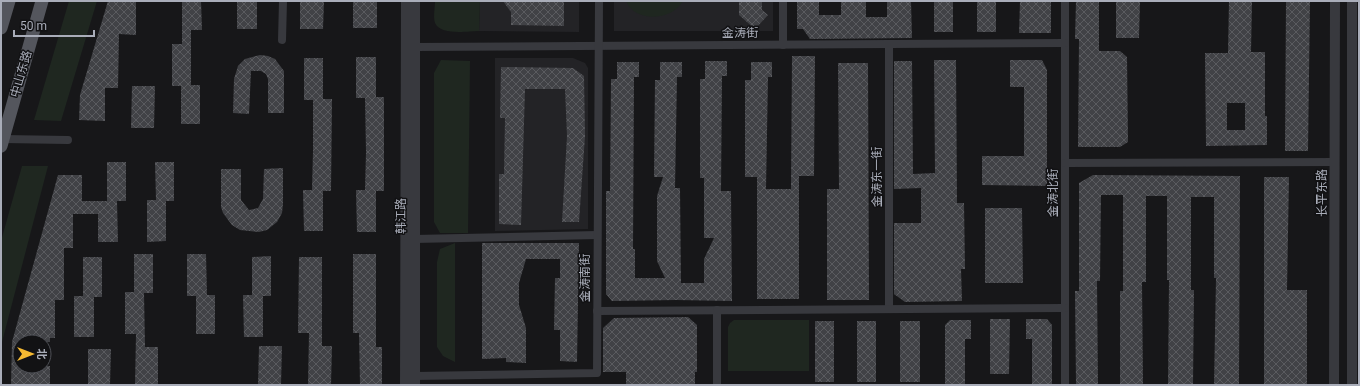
<svg xmlns="http://www.w3.org/2000/svg" width="1360" height="386" font-family="Roboto,'Noto Sans SC',sans-serif">
<defs>
<pattern id="building-cross-hatch" width="8" height="8" patternUnits="userSpaceOnUse"><rect width="8" height="8" fill="#414246"/><path d="M0 0l8 8M0 8l8-8" fill="none" stroke="#5a5b5f"/></pattern>
</defs>
<rect width="100%" height="100%" fill="#171719"/>
<!-- built -->
<g fill="#232326">
<path d="M 480,1 L 579,1 L 579,32 L 479,31 Z"/>
<rect x="614" y="1" width="159" height="30"/>
<path d="M 495,58 L 573,58 L 585,63 L 588,68 L 588,229 L 495,231 Z"/>
</g>
<!-- green -->
<g fill="#1f2720">
<path d="M 69,1 L 97,1 L 61,121 L 34,120 Z"/>
<path d="M 435,1 L 480,1 L 479,31 C 468,31 441,36 435,23 C 433,17 435,7 435,1 Z"/>
<path d="M 626,1 L 683,1 C 672,21 635,23 626,1 Z"/>
<path d="M 441,60 L 470,61 L 468,233 L 440,233 L 434,222 L 434,73 Z"/>
<path d="M 22,166 L 48,166 L 1,346 L 1,241 Z"/>
<path d="M 455,243 L 455,362 L 443,356 L 437,347 L 437,262 L 440,249 Z"/>
<path d="M 734,320 L 809,320 L 809,371 L 728,371 L 728,327 L 730,323 Z"/>
</g>
<!-- building -->
<g fill="url(#building-cross-hatch)" fill-rule="evenodd">
<path d="M 108,1 L 136,1 L 136,35 L 119,34 L 118,88 L 105,88 L 105,121 L 79,120 L 80,95 Z"/>
<path d="M 182,1 L 201,1 L 202,30 L 191,30 L 191,85 L 200,85 L 200,124 L 181,124 L 181,86 L 172,86 L 172,44 L 182,44 Z"/>
<rect x="237" y="1" width="20" height="28"/>
<path d="M 300,1 L 324,1 L 323,29 L 300,29 Z"/>
<rect x="353" y="1" width="24" height="27"/>
<path d="M 503,1 L 564,1 L 564,26 L 511,25 L 511,12 Z"/>
<path d="M 739,1 L 762,1 L 762,10 L 768,15 L 755,29 L 739,15 Z"/>
<path d="M 797,1 L 819,1 L 819,15 L 841,15 L 841,1 L 866,1 L 866,17 L 887,17 L 887,1 L 911,1 L 912,38 L 810,39 L 803,29 L 797,29 Z"/>
<rect x="934" y="1" width="19" height="31"/>
<rect x="977" y="1" width="19" height="31"/>
<path d="M 1020,1 L 1051,1 L 1051,33 L 1019,33 Z"/>
<path d="M 1076,1 L 1099,1 L 1099,51 L 1120,51 L 1127,57 L 1128,142 L 1120,147 L 1078,147 L 1079,39 L 1075,39 Z"/>
<path d="M 1116,1 L 1140,1 L 1139,38 L 1116,38 Z"/>
<path d="M 1229,1 L 1252,1 L 1251,52 L 1265,52 L 1265,116 L 1267,116 L 1267,145 L 1206,146 L 1205,53 L 1228,53 ZM 1227,103 L 1245,103 L 1245,130 L 1227,130 Z"/>
<path d="M 1286,1 L 1310,1 L 1308,151 L 1285,151 Z"/>
<path d="M 260,55 L 268,56 L 275,59 L 284,71 L 284,113 L 268,113 L 268,79 L 266,74 L 261,71 L 251,71 L 249,114 L 233,113 L 234,79 L 238,66 L 245,59 Z"/>
<path d="M 792,56 L 815,56 L 814,176 L 799,176 L 799,299 L 757,299 L 757,177 L 745,177 L 745,80 L 751,80 L 751,62 L 772,62 L 772,77 L 768,77 L 766,189 L 791,189 Z"/>
<path d="M 356,57 L 376,57 L 376,97 L 384,97 L 384,191 L 376,191 L 376,232 L 357,232 L 356,190 L 365,190 L 366,152 L 365,98 L 356,98 Z"/>
<path d="M 304,58 L 323,58 L 323,99 L 332,99 L 331,191 L 323,191 L 323,231 L 304,231 L 303,190 L 312,190 L 313,151 L 313,100 L 304,100 Z"/>
<path d="M 934,60 L 956,60 L 957,203 L 964,203 L 965,269 L 961,269 L 962,301 L 905,302 L 894,294 L 894,223 L 921,223 L 921,188 L 894,189 L 894,61 L 912,61 L 913,174 L 935,173 Z"/>
<path d="M 1010,60 L 1042,60 L 1047,70 L 1047,186 L 982,185 L 982,156 L 1024,156 L 1024,87 L 1010,87 Z"/>
<path d="M 705,61 L 727,61 L 727,76 L 722,76 L 721,191 L 731,191 L 732,301 L 676,300 L 612,301 L 606,294 L 606,191 L 610,191 L 611,79 L 617,79 L 617,62 L 639,62 L 639,77 L 634,77 L 633,249 L 635,249 L 635,278 L 665,278 L 657,261 L 657,196 L 663,177 L 654,177 L 655,80 L 660,80 L 660,62 L 682,62 L 682,77 L 677,77 L 675,188 L 680,188 L 681,283 L 704,283 L 704,259 L 714,238 L 704,238 L 704,178 L 700,178 L 700,79 L 705,79 Z"/>
<path d="M 838,63 L 868,63 L 869,300 L 827,300 L 827,189 L 839,189 Z"/>
<path d="M 501,67 L 573,68 L 584,76 L 585,136 L 579,222 L 562,222 L 567,136 L 565,89 L 525,89 L 521,225 L 499,224 L 499,174 L 504,174 L 505,118 L 500,118 Z"/>
<path d="M 132,86 L 155,86 L 154,128 L 131,128 Z"/>
<path d="M 107,162 L 126,162 L 126,201 L 117,201 L 118,242 L 98,242 L 98,214 L 73,214 L 73,248 L 64,248 L 64,300 L 55,300 L 55,338 L 50,338 L 50,342 L 20,342 L 20,366 L 50,366 L 50,385 L 11,385 L 12,342 L 58,175 L 82,175 L 82,201 L 107,201 Z"/>
<path d="M 155,162 L 174,162 L 174,201 L 166,201 L 166,241 L 147,242 L 147,200 L 156,200 Z"/>
<path d="M 283,168 L 283,204 L 282,213 L 277,222 L 267,230 L 259,232 L 240,230 L 232,225 L 223,213 L 221,207 L 221,169 L 241,169 L 241,200 L 249,210 L 258,208 L 263,199 L 264,169 Z"/>
<path d="M 1093,175 L 1240,176 L 1239,385 L 1214,385 L 1216,278 L 1214,278 L 1214,197 L 1191,197 L 1191,290 L 1194,290 L 1193,385 L 1168,385 L 1169,280 L 1167,280 L 1167,196 L 1146,196 L 1146,282 L 1142,282 L 1143,385 L 1120,385 L 1120,291 L 1123,291 L 1123,195 L 1101,195 L 1100,281 L 1097,281 L 1098,385 L 1076,385 L 1075,291 L 1079,291 L 1079,183 Z"/>
<path d="M 1264,177 L 1289,177 L 1287,290 L 1307,290 L 1307,385 L 1264,385 Z"/>
<path d="M 985,208 L 1022,208 L 1023,283 L 985,283 Z"/>
<path d="M 482,243 L 579,243 L 577,362 L 560,361 L 560,330 L 554,330 L 555,278 L 560,278 L 560,259 L 526,259 L 519,283 L 519,305 L 526,328 L 526,363 L 506,362 L 506,358 L 482,359 Z"/>
<path d="M 134,254 L 153,254 L 153,293 L 144,293 L 145,347 L 158,347 L 158,385 L 135,385 L 136,334 L 125,334 L 125,292 L 134,292 Z"/>
<path d="M 187,254 L 206,254 L 207,295 L 215,295 L 215,334 L 196,334 L 196,296 L 187,296 Z"/>
<path d="M 353,254 L 376,254 L 376,347 L 382,347 L 382,385 L 360,385 L 359,333 L 353,333 Z"/>
<path d="M 271,256 L 271,296 L 263,296 L 263,337 L 244,337 L 243,295 L 252,295 L 252,257 Z"/>
<path d="M 83,257 L 102,257 L 102,297 L 94,297 L 94,337 L 74,337 L 74,296 L 83,296 Z"/>
<path d="M 299,257 L 322,257 L 322,346 L 332,346 L 331,385 L 308,385 L 309,333 L 298,333 Z"/>
<path d="M 688,317 L 697,325 L 697,372 L 695,372 L 695,385 L 626,385 L 626,372 L 603,372 L 603,328 L 614,318 Z"/>
<path d="M 990,319 L 1010,319 L 1009,374 L 990,374 Z"/>
<path d="M 1026,319 L 1047,319 L 1052,325 L 1052,385 L 1032,385 L 1032,339 L 1026,339 Z"/>
<path d="M 950,320 L 971,320 L 971,339 L 965,339 L 965,385 L 945,385 L 945,325 Z"/>
<rect x="815" y="321" width="19" height="61"/>
<rect x="857" y="321" width="19" height="61"/>
<rect x="900" y="321" width="20" height="61"/>
<path d="M 259,346 L 282,346 L 281,385 L 258,385 Z"/>
<path d="M 88,349 L 111,349 L 110,385 L 88,385 Z"/>
</g>
<g fill="none" stroke-linecap="round" stroke-linejoin="round">
<!-- minor -->
<g stroke="#38393e" stroke-width="8">
<path d="M 783,1 L 783,45"/>
<path d="M 1065,1 L 1065,385"/>
<path d="M 282,40 L 283,1"/>
<path d="M 889,44 L 889,309"/>
<path d="M 415,47 L 1065,43"/>
<path d="M 3,139 L 68,140"/>
<path d="M 1065,163 L 1335,162"/>
<path d="M 414,239 L 597,235"/>
<path d="M 597,311 L 1065,308"/>
<path d="M 415,376 L 597,373 L 599,1"/>
<path d="M 717,385 L 717,310"/>
</g>
<!-- tertiary -->
<g stroke="#38393e" stroke-width="10">
<path d="M 1352,1 L 1352,385"/>
<path d="M 405,385 L 406,1"/>
<path d="M 415,385 L 415,1"/>
<path d="M 1334,385 L 1335,1"/>
</g>
<!-- primary -->
<g stroke="#54565d" stroke-width="13">
<path d="M 1,28 L 9,1"/>
<path d="M 1,146 L 42,1"/>
</g>
</g>
<g text-anchor="middle" stroke-width="3" stroke-linejoin="round" paint-order="stroke">
<!-- street labels -->
<g font-size="12" fill="#a9adb9" stroke="#121214">
<text x="740" y="37">金涛街</text>
<text transform="translate(21 74) rotate(-74)" y="4">中山东路</text>
<text transform="translate(877 177) rotate(-90)" y="4">金涛东一街</text>
<text transform="translate(1053 193) rotate(-90)" y="4">金涛北街</text>
<text transform="translate(1322 193) rotate(-90)" y="4">长平东路</text>
<text transform="translate(401 216) rotate(-90)" y="4">韩江路</text>
<text transform="translate(585 278) rotate(-90)" y="4">金涛南街</text>
</g>
</g>
<!-- border -->
<rect width="1360" height="386" fill="none" stroke="#a9adb9" stroke-width="4"/>
<!-- north arrow -->
<g transform="translate(32 354) rotate(90)"><circle r="19" fill="#121214" stroke="#4e5056"/>
<path d="M0-3L7 15L0 10L-7 15Z" fill="#f6ba32"/>
<text y="-6" font-size="11" font-weight="bold" text-anchor="middle" fill="#a9adb9">北</text>
</g>
<!-- scale -->
<path d="M14 30v6h80v-6" fill="none" stroke="#a9adb9" stroke-width="2"/>
<text x="20" y="30" font-size="12" fill="#a9adb9" stroke="#121214" stroke-width="3" paint-order="stroke">50 m</text>
</svg>
